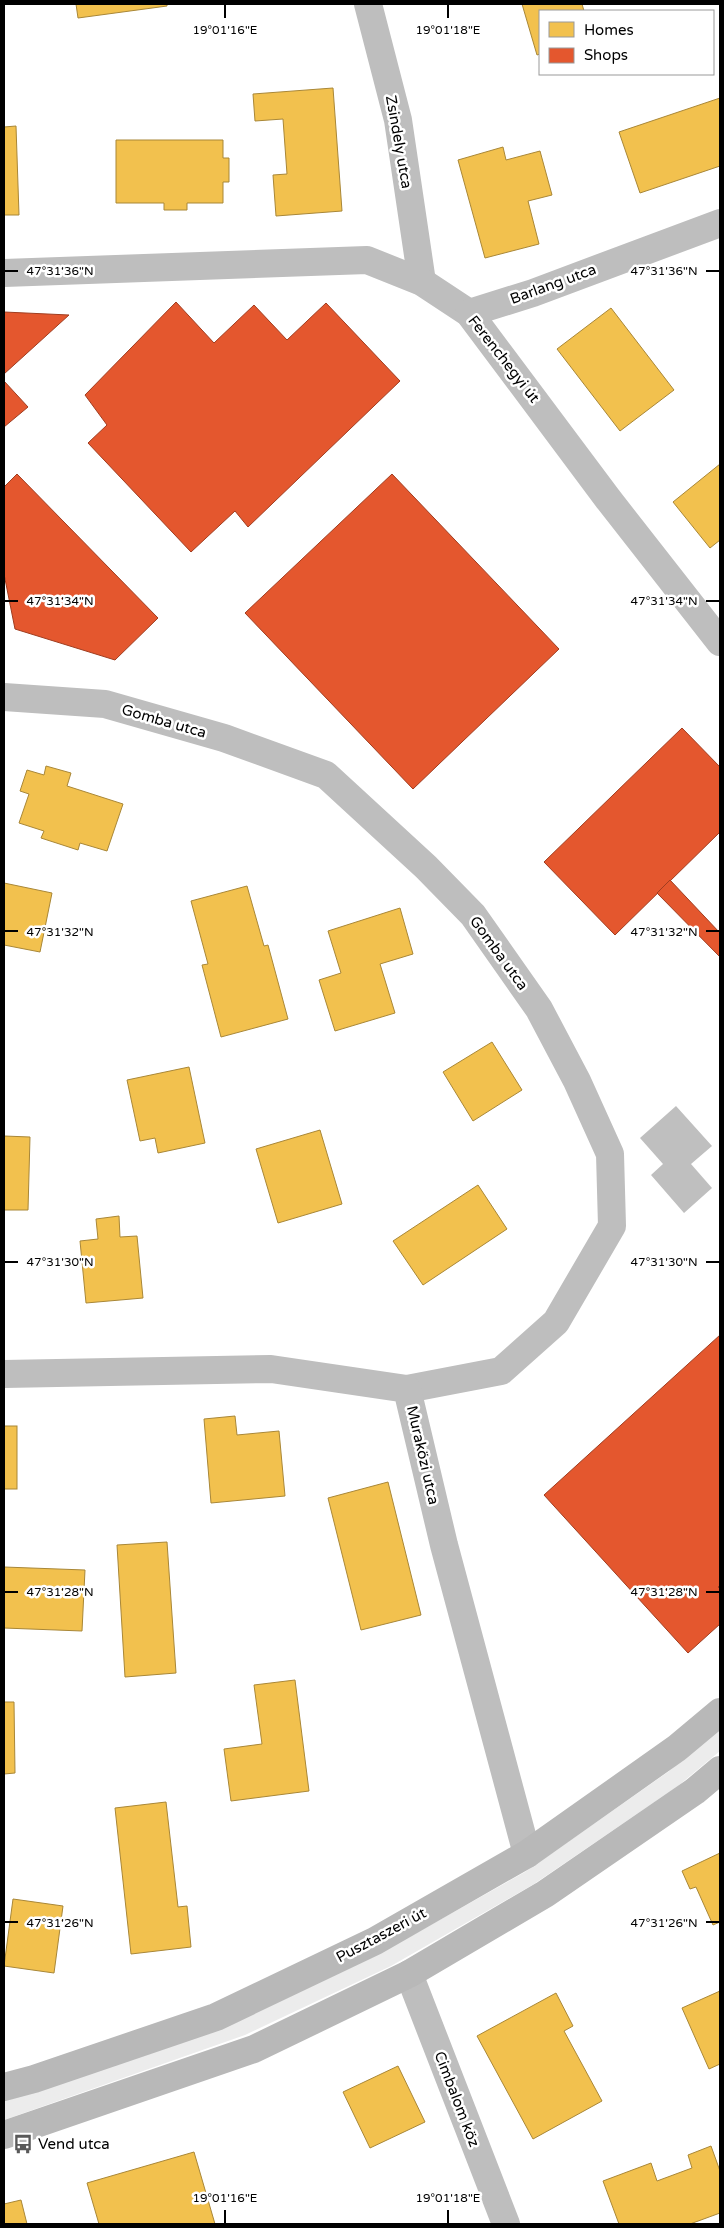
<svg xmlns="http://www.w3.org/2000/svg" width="724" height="2228" font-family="'Varela Round',sans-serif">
<rect width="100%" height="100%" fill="#fff"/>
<!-- green -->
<path fill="#ececec" d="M 720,1728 L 720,1751 L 678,1786 L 534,1884 L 391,1966 L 245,2035 L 4,2120 L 4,2099 L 379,1954 L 525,1872 L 668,1772 Z"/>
<!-- water -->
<path fill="#bfbfbf" d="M 676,1106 L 712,1146 L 691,1164 L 712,1188 L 684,1213 L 651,1175 L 663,1164 L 640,1138 Z"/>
<!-- homes -->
<g fill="#f2c14e" stroke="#a98737">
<path d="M 76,4 L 167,4 L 167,6 L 78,18 Z"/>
<path d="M 522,4 L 582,4 L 584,11 L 540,11 L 540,54 L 537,55 Z"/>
<path d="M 333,88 L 342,211 L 276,216 L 273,175 L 287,174 L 283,119 L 255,121 L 253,94 Z"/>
<path d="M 720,98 L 720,166 L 640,193 L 619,132 Z"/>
<path d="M 16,126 L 19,215 L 4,215 L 4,127 Z"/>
<path d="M 116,140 L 223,140 L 223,158 L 229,158 L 229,182 L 223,182 L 223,203 L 187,203 L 187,210 L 164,210 L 164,203 L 116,203 Z"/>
<path d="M 503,147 L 506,160 L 540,151 L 552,195 L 528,201 L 539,244 L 485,258 L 458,160 Z"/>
<path d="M 611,308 L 674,390 L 620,431 L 557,349 Z"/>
<path d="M 720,464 L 720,540 L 710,548 L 673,502 Z"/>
<path d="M 46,766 L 71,773 L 67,786 L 123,804 L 107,851 L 80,843 L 78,850 L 41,838 L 44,831 L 19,823 L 29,794 L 20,791 L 27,770 L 44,775 Z"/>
<path d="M 4,883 L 52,893 L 40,952 L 4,945 Z"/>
<path d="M 247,886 L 264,946 L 268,945 L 288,1019 L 221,1037 L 202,965 L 208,964 L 191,901 Z"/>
<path d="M 400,908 L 413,954 L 380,964 L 395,1013 L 335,1031 L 319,980 L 341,973 L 328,931 Z"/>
<path d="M 492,1042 L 522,1090 L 473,1121 L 443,1072 Z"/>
<path d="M 189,1067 L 205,1143 L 158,1153 L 155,1138 L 140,1141 L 127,1080 Z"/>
<path d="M 320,1130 L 342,1204 L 278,1223 L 256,1149 Z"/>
<path d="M 4,1136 L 30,1137 L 28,1210 L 4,1210 Z"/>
<path d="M 478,1185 L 507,1229 L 423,1285 L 393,1241 Z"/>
<path d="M 119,1216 L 120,1237 L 137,1236 L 143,1298 L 86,1303 L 80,1241 L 98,1239 L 96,1219 Z"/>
<path d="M 235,1416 L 237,1435 L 279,1431 L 285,1496 L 211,1503 L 204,1419 Z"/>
<rect x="4" y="1426" width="13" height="63"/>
<path d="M 388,1482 L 421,1615 L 361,1630 L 328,1498 Z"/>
<path d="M 167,1542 L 176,1673 L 125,1677 L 117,1545 Z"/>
<path d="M 4,1567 L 85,1570 L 82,1631 L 4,1628 Z"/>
<path d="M 295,1680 L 309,1791 L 231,1801 L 224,1749 L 262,1744 L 254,1685 Z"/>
<path d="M 4,1702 L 14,1702 L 15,1773 L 4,1774 Z"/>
<path d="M 166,1802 L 178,1907 L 187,1906 L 191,1947 L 131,1954 L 115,1808 Z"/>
<path d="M 720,1853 L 720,1922 L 713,1925 L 696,1887 L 690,1889 L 682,1871 Z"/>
<path d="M 13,1899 L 63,1906 L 54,1973 L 4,1966 Z"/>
<path d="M 720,1991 L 720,2064 L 709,2069 L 682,2008 Z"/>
<path d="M 556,1993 L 573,2026 L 564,2031 L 602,2101 L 533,2139 L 477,2036 Z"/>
<path d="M 398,2066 L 425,2122 L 370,2148 L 343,2092 Z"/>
<path d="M 711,2146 L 720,2171 L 720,2213 L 690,2224 L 619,2224 L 603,2181 L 651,2163 L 657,2181 L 692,2168 L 688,2155 Z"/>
<path d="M 194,2152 L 215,2224 L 99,2224 L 87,2183 Z"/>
<path d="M 21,2200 L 27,2224 L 4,2224 L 4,2204 Z"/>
</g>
<!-- shops -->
<g fill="#e4572e" stroke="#a03d20">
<path d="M 176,302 L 214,343 L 254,305 L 287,340 L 326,303 L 400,381 L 248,527 L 235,511 L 191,552 L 88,443 L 107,425 L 85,395 Z"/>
<path d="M 4,312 L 69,315 L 4,374 Z"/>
<path d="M 4,381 L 28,407 L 4,427 Z"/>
<path d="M 17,474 L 158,618 L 115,660 L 15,629 L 4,574 L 4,487 Z"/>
<path d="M 392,474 L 559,649 L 413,789 L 245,613 Z"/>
<path d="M 682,728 L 720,767 L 720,832 L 615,935 L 544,862 Z"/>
<path d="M 670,880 L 720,933 L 720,957 L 657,893 Z"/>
<path d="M 720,1335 L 720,1585 L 718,1587 L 720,1589 L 720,1624 L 688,1653 L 544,1495 Z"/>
</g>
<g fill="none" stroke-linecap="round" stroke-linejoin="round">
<!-- street -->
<g stroke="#bebebe" stroke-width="28">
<path d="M 368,4 L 398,120 L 422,282"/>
<path d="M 4,273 L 367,260 L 422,282 L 469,313 L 608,499 L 720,642"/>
<path d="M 469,313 L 533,293 L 720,223"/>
<path d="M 4,697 L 105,704 L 224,738 L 326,775 L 426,867 L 473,915 L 539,1009 L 577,1081 L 610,1154 L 612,1226 L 556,1322 L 501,1371 L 407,1389"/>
<path d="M 4,1374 L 271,1369 L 407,1389 L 444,1545 L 527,1854"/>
<path d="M 409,1974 L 506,2224"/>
</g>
<!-- secondary -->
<g stroke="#b8b8b8" stroke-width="28">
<path d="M 4,2087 L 34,2079 L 216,2017 L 375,1941 L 527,1854 L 677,1748 L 720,1712"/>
<path d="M 4,2135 L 254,2049 L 409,1974 L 545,1894 L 695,1791 L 720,1770"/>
</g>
</g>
<!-- ticks -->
<path fill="none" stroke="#000" stroke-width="2" d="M 225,5 L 225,18M 448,5 L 448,18M 5,271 L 18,271M 706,271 L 719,271M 5,601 L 18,601M 706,601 L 719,601M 5,931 L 18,931M 706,931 L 719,931M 5,1262 L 18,1262M 706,1262 L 719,1262M 5,1592 L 18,1592M 706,1592 L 719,1592M 5,1922 L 18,1922M 706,1922 L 719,1922M 225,2210 L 225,2223M 448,2210 L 448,2223"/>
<!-- icons -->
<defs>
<symbol id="bus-bare" viewBox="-9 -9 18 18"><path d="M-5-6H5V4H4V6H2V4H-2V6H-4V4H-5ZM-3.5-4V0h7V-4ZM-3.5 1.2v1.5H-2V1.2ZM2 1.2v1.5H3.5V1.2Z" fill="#595959" stroke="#fff" stroke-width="2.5" paint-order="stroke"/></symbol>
</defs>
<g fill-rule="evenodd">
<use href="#bus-bare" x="9" y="2130" width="28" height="28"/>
</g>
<g text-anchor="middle" stroke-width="5" stroke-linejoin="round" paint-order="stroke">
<!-- street labels -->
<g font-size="15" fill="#000" stroke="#fff">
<text transform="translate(399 142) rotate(80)" y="5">Zsindely utca</text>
<text transform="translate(553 284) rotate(-20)" y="5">Barlang utca</text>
<text transform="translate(504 359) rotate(52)" y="5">Ferenchegyi út</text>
<text transform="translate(164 721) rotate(16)" y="5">Gomba utca</text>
<text transform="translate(499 953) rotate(54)" y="5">Gomba utca</text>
<text transform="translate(423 1455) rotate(77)" y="5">Muraközi utca</text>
<text transform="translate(381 1935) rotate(-28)" y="5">Pusztaszeri út</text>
<text transform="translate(457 2099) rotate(69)" y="5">Cimbalom köz</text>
</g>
<!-- poi labels -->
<g font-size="15" fill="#000" stroke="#fff" text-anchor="start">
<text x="38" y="2149">Vend utca</text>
</g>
</g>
<g font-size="12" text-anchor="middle" fill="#000" stroke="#fff" stroke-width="5" stroke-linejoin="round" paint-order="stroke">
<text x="225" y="34">19°01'16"E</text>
<text x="448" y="34">19°01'18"E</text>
<text x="60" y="275">47°31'36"N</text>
<text x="664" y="275">47°31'36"N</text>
<text x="60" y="605">47°31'34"N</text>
<text x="664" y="605">47°31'34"N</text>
<text x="60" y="936">47°31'32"N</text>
<text x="664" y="936">47°31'32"N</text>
<text x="60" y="1266">47°31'30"N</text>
<text x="664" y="1266">47°31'30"N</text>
<text x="60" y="1596">47°31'28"N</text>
<text x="664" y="1596">47°31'28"N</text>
<text x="60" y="1927">47°31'26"N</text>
<text x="664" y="1927">47°31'26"N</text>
<text x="225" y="2202">19°01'16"E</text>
<text x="448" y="2202">19°01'18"E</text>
</g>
<!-- border -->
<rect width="724" height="2228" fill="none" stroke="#000000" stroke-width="10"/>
<!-- legend -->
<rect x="539" y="10" width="175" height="65" fill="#ffffff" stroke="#999999"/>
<rect x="549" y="22" width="25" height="15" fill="#f2c14e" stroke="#999999"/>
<text x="584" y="35" font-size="15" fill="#000000">Homes</text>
<rect x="549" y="48" width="25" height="15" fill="#e4572e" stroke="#999999"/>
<text x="584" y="60" font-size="15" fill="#000000">Shops</text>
</svg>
